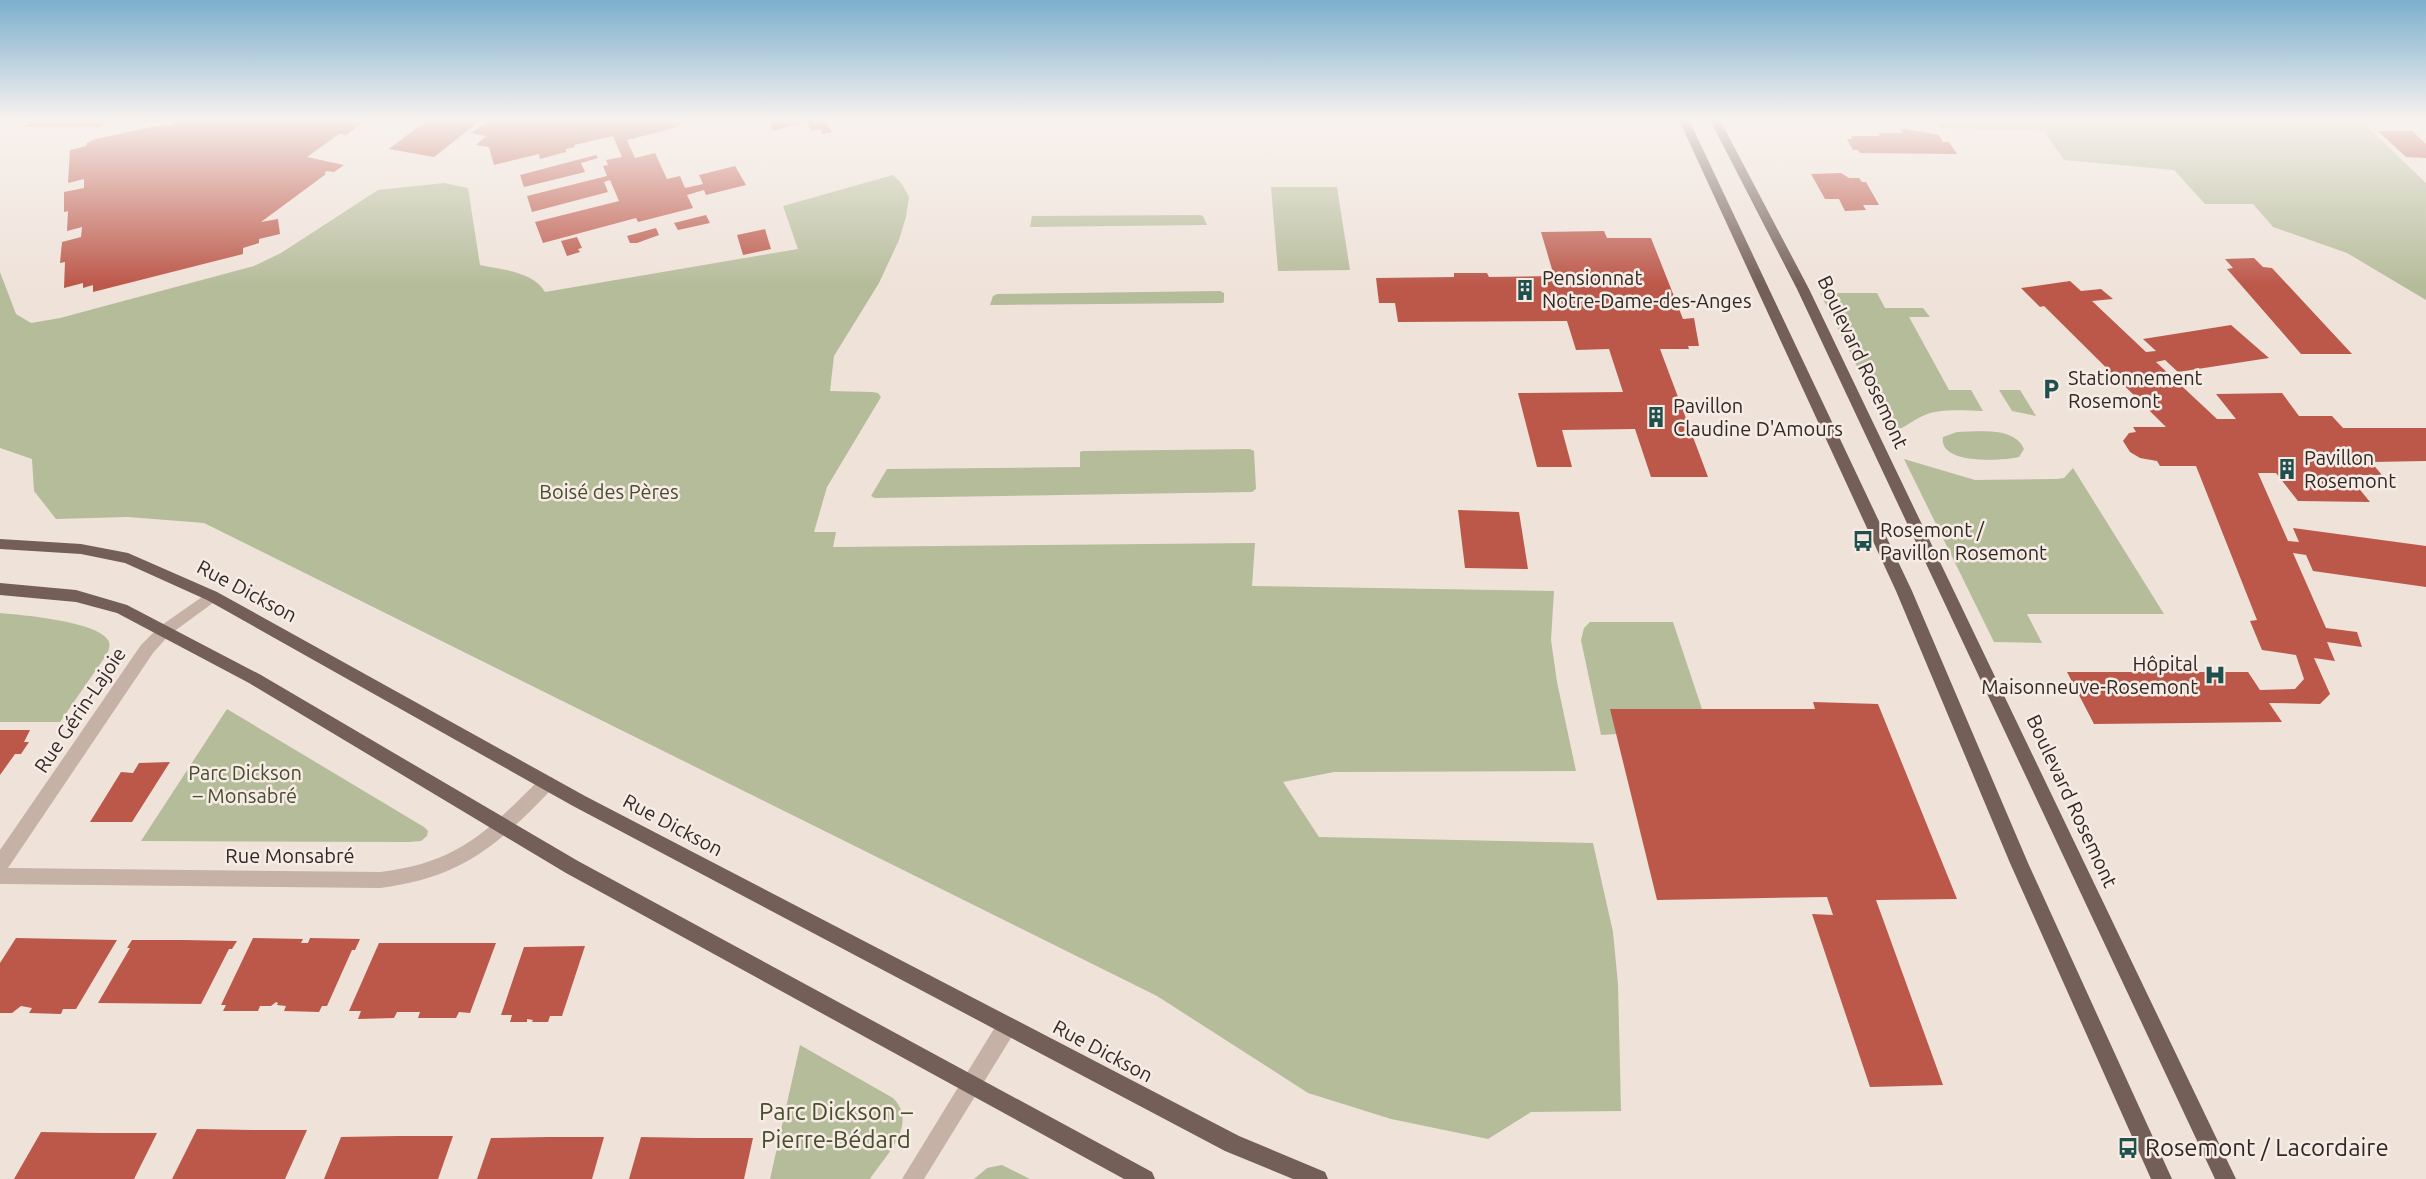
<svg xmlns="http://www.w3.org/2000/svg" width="2426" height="1179" font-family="Ubuntu,sans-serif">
<rect width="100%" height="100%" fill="#efe2d9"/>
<!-- green -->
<g fill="#b5bc9a">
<path d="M 1937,120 L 2360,120 L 2426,183 L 2426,300 L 2347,253 L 2273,227 L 2253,204 L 2205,204 L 2174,170 L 2064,160 L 2044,131 L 1941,128 Z"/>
<path d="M 893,175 L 902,184 L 909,197 L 906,217 L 899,240 L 879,283 L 834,356 L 830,391 L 872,392 L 878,393 L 881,397 L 827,487 L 814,532 L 836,532 L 833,547 L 1255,543 L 1252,586 L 1554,591 L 1551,640 L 1557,682 L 1576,771 L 1334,772 L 1283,782 L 1319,837 L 1593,843 L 1613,932 L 1618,984 L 1621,1111 L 1531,1112 L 1488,1139 L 1391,1119 L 1308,1093 L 1157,996 L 204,523 L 128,517 L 56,519 L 34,491 L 32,459 L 0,448 L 0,272 L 16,314 L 31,323 L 60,318 L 254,266 L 281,253 L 378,190 L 444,183 L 468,188 L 480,265 C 502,270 533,271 545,292 L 798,249 L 783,206 Z"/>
<path d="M 1271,187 L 1337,187 L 1350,270 L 1278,271 Z"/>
<path d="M 1200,215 L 1203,216 L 1207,225 L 1030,227 L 1032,216 Z"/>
<path d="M 1220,291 L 1224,293 L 1224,302 L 1222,303 L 990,305 L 993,296 L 997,294 Z"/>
<path d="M 1820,293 L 1877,293 L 1885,308 L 1923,308 L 1930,317 L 1909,317 L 1949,390 L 1971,390 L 1983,411 C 1965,411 1943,408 1925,415 C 1912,420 1905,429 1890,432 Z"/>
<path d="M 1999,390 L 2020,390 L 2036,416 L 2012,411 Z"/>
<path d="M 1957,432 C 1978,432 2014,426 2024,449 L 2019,457 C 2003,461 1938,465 1943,437 Z"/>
<path d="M 1250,449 L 1254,451 L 1256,489 L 1252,492 L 875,498 L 871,496 L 887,469 L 1080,467 L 1080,452 L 1083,451 Z"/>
<path d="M 1904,459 L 1975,480 L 2057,479 L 2064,478 L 2073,468 L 2164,614 L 2027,614 L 2042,643 L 1994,642 Z"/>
<path d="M 0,613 C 22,615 96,621 108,640 C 111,645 109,649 107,654 L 60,722 L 0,722 Z"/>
<path d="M 1590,622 L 1673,622 L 1702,709 L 1611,709 L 1617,734 L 1601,735 L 1581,640 L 1584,628 Z"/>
<path d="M 227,709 L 424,827 L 428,831 L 427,836 L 421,841 L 409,842 L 141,841 Z"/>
<path d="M 800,1045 L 893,1098 C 919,1124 886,1155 870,1179 L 770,1179 Z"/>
<path d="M 1002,1165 L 1030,1179 L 974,1179 L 987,1168 Z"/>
</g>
<!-- building -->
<g fill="#bc584a">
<path d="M 32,120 L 108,120 L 100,127 L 24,127 Z"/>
<path d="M 137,120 L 367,120 L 346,135 L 339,134 L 307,157 L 344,165 L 334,172 L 327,171 L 324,173 L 326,174 L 261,222 L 278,219 L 280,234 L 259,239 L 259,243 L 243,248 L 243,254 L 93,292 L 93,285 L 83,288 L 83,283 L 64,288 L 65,262 L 60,263 L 62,242 L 81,237 L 82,227 L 67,231 L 68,211 L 64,212 L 64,192 L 84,188 L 84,179 L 68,183 L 70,150 L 86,146 L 87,143 L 96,139 L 165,124 L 170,126 L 175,123 L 137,122 Z"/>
<path d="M 427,120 L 481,120 L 434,157 L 389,149 Z"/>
<path d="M 488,120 L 679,120 L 682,126 L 627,140 L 635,158 L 655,153 L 667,179 L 680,176 L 685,188 L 703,184 L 699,175 L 735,166 L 746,185 L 706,195 L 704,190 L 687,195 L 693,208 L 638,222 L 636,218 L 543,243 L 535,222 L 619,201 L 610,180 L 604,182 L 608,192 L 532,212 L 527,196 L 607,176 L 603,166 L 608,165 L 606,160 L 622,157 L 613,136 L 574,145 L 575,147 L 566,149 L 566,152 L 540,159 L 539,154 L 494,165 L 489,147 L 476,145 L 486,136 L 471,133 Z"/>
<path d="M 778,120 L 825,120 L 832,132 L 823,134 L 820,129 L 812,131 L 806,122 L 773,131 L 769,123 Z"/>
<path d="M 1900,128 L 1939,135 L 1943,142 L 1949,142 L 1957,154 L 1860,153 L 1858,150 L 1853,150 L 1847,139 L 1852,139 L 1851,136 L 1880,136 L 1878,133 L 1903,133 Z"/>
<path d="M 2378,131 L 2412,131 L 2426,144 L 2426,158 L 2406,157 Z"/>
<path d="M 596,155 L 598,158 L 581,163 L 585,172 L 524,187 L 520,175 Z"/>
<path d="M 1841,173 L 1849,178 L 1859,178 L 1862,182 L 1866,182 L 1879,205 L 1863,205 L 1866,210 L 1845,211 L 1839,199 L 1825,199 L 1811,174 Z"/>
<path d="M 706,215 L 710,223 L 678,230 L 674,223 Z"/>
<path d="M 656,228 L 659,235 L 637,243 L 630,243 L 627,236 Z"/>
<path d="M 765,229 L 771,249 L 743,255 L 737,235 Z"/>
<path d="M 1604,231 L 1607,238 L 1651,238 L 1683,319 L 1694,318 L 1699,346 L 1688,346 L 1689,349 L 1660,349 L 1708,477 L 1651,477 L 1635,429 L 1562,430 L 1572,467 L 1537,467 L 1518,393 L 1623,392 L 1609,349 L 1576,350 L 1567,321 L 1398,322 L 1395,303 L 1379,303 L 1376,278 L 1454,277 L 1454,273 L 1487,273 L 1489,277 L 1554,276 L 1541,232 Z"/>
<path d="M 577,237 L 582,248 L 578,249 L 580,252 L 567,256 L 561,241 Z"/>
<path d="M 2254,258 L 2263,267 L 2272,268 L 2352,354 L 2301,354 L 2227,269 L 2233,268 L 2225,259 Z"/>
<path d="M 2070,281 L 2081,291 L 2101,289 L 2113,299 L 2092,301 L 2146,352 L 2156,351 L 2143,339 L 2231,325 L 2269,358 L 2178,372 L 2165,360 L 2156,362 L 2217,419 L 2236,419 L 2216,394 L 2282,393 L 2299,416 L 2332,416 L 2343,428 L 2426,428 L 2426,461 L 2371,462 L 2382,475 L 2348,475 L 2370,502 L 2298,501 L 2276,473 L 2258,473 L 2288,541 L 2299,542 L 2293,528 L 2426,546 L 2426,587 L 2313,571 L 2306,555 L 2293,553 L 2326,628 L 2357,632 L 2362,647 L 2327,642 L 2335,661 L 2314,658 L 2330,694 L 2320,704 L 2269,703 L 2282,722 L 2094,724 L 2067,672 L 2248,672 L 2260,690 L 2295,689 L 2304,679 L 2296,655 L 2262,650 L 2250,621 L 2257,620 L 2196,466 L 2160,466 L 2157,461 L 2140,458 L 2130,452 L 2123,441 L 2129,433 L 2136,432 L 2133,427 L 2166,427 L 2044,306 L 2040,307 L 2021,288 Z"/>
<path d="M 1458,510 L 1519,512 L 1528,569 L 1465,568 Z"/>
<path d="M 1813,702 L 1878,704 L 1957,899 L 1876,900 L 1943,1085 L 1870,1087 L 1812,914 L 1833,915 L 1827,897 L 1657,900 L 1610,709 L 1815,709 Z"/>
<path d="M 0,730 L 30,730 L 24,742 L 29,742 L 21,754 L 15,754 L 0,775 Z"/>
<path d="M 170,762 L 132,822 L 90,822 L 121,772 L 133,773 L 139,763 Z"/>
<path d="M 16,938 L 66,939 L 117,940 L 76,1009 L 63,1009 L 61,1014 L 29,1013 L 32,1008 L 21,1006 L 12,1013 L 0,1013 L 0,963 Z"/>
<path d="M 253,938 L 303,939 L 301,943 L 308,943 L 310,938 L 360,939 L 355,950 L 352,950 L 327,1006 L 322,1006 L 319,1012 L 284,1011 L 286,1006 L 277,1005 L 278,1003 L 276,1002 L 271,1006 L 260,1006 L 258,1011 L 223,1011 L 226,1005 L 221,1005 Z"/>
<path d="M 132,940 L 183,940 L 237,941 L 232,949 L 229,949 L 201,1004 L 98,1003 L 130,948 L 127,948 Z"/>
<path d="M 379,943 L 496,943 L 470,1013 L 459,1012 L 456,1018 L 418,1018 L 420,1012 L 397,1012 L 394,1018 L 358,1019 L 361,1011 L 349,1011 Z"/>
<path d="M 585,946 L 562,1016 L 550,1016 L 548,1022 L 532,1022 L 533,1020 L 527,1019 L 527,1022 L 510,1022 L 512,1015 L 501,1015 L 524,947 Z"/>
<path d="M 197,1129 L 252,1130 L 307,1130 L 285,1179 L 172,1179 Z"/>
<path d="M 41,1132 L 101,1133 L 157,1133 L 134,1179 L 14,1179 Z"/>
<path d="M 397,1136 L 453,1136 L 438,1179 L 324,1179 L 341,1137 Z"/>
<path d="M 548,1137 L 604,1137 L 592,1179 L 477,1179 L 491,1138 Z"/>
<path d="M 641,1137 L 697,1138 L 753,1138 L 744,1179 L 629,1179 Z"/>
</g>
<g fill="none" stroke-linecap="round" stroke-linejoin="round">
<!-- minor -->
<g fill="#c5b1a6" fill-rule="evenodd">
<path d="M 212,590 L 217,592 L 220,596 L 217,600 L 169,635 L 153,653 L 8,868 L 380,872 C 458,863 488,831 541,778 L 547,776 L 553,778 L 555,783 L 553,788 C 498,845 462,878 380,888 L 0,884 L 0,850 L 141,645 L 159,627 Z"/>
<path d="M 1007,1017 L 1014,1019 L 1017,1026 L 1014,1033 L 924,1179 L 902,1179 L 1000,1019 Z"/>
</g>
<!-- major -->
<g fill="#735e58" fill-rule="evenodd">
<path d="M 1679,120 L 1689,120 L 1912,591 L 2028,863 L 2172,1179 L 2151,1179 L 2010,863 L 1896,591 Z"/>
<path d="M 1710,120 L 1720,120 L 1809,289 L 2236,1179 L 2215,1179 L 1797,289 Z"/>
<path d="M 0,539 L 81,544 L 128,553 L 217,592 L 585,796 L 1239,1136 L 1325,1172 L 1328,1179 L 1293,1179 L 1225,1151 L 573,806 L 207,600 L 125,563 L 81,554 L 0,549 Z"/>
<path d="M 0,583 L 76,590 L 127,605 L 261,675 L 578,861 L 1152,1172 L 1155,1179 L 1124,1179 L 566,873 L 249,683 L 117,613 L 76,602 L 0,595 Z"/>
</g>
</g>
<!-- sky -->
<linearGradient id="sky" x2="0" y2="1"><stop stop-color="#7cb0ce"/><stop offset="0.42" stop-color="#f8f2ee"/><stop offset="1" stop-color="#f8f2ee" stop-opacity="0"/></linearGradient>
<rect width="2426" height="285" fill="url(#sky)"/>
<!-- icons -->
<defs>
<symbol id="building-bare" viewBox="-9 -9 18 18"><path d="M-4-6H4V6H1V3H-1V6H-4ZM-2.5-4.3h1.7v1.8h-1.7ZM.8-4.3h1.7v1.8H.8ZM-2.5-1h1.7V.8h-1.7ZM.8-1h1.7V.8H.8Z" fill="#20504e" stroke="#f7ece5" stroke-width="2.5" paint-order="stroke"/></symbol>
<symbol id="parking-bare" viewBox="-9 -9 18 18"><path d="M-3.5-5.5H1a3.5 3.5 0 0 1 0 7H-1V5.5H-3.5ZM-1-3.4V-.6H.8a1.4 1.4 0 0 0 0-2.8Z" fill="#20504e" stroke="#f7ece5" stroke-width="2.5" paint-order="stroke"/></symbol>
<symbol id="bus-bare" viewBox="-9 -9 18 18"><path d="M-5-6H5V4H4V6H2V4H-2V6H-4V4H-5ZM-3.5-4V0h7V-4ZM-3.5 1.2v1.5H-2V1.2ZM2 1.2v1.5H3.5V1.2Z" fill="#20504e" stroke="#f7ece5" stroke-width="2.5" paint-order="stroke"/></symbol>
<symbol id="hospital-bare" viewBox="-9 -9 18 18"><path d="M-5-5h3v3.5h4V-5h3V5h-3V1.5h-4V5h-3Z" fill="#20504e" stroke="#f7ece5" stroke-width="2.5" paint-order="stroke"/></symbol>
</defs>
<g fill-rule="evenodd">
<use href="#building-bare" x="1510" y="275" width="30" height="30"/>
<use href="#parking-bare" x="2036" y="374" width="30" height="30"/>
<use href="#building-bare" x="1641" y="402" width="30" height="30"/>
<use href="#building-bare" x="2272" y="454" width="30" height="30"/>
<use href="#bus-bare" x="1848" y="526" width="30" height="30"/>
<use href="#hospital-bare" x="2200" y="660" width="30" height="30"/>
<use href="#bus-bare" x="2113" y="1133" width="30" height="30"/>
</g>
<g text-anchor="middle" stroke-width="5" stroke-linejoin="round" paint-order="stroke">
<!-- poi labels -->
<g font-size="20" fill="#322926" stroke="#f7ece5" text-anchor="start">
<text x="1542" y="285">Pensionnat<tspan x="1542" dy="23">Notre-Dame-des-Anges</tspan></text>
<text x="2068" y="385">Stationnement<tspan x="2068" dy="23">Rosemont</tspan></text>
<text x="1673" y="413">Pavillon<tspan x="1673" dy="23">Claudine D'Amours</tspan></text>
<text x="2304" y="465">Pavillon<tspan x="2304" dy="23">Rosemont</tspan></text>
<text x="1880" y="537">Rosemont /<tspan x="1880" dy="23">Pavillon Rosemont</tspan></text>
<text x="2198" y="671" text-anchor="end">Hôpital<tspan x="2198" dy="23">Maisonneuve-Rosemont</tspan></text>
</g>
<!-- street labels -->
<g font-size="20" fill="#322926" stroke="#f7ece5">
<text transform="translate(1863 362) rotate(65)" y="7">Boulevard Rosemont</text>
<text transform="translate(247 591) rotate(28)" y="7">Rue Dickson</text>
<text transform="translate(80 710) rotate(-56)" y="7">Rue Gérin-Lajoie</text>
<text transform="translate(2072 801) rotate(65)" y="7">Boulevard Rosemont</text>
<text transform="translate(673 825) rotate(28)" y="7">Rue Dickson</text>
<text x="290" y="863">Rue Monsabré</text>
<text transform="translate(1103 1051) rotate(28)" y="7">Rue Dickson</text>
</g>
<!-- park labels -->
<g font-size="20" fill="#464e2c" stroke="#f7ece5">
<text x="609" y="499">Boisé des Pères</text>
<text x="245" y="780">Parc Dickson<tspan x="245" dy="23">– Monsabré</tspan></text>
</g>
<!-- near-park labels -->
<g font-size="24" fill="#464e2c" stroke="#f7ece5">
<text x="836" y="1120">Parc Dickson –<tspan x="836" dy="28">Pierre-Bédard</tspan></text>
</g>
<!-- near-poi labels -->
<g font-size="24" fill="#322926" stroke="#f7ece5" text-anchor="start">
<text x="2145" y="1156">Rosemont / Lacordaire</text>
</g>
</g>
</svg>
